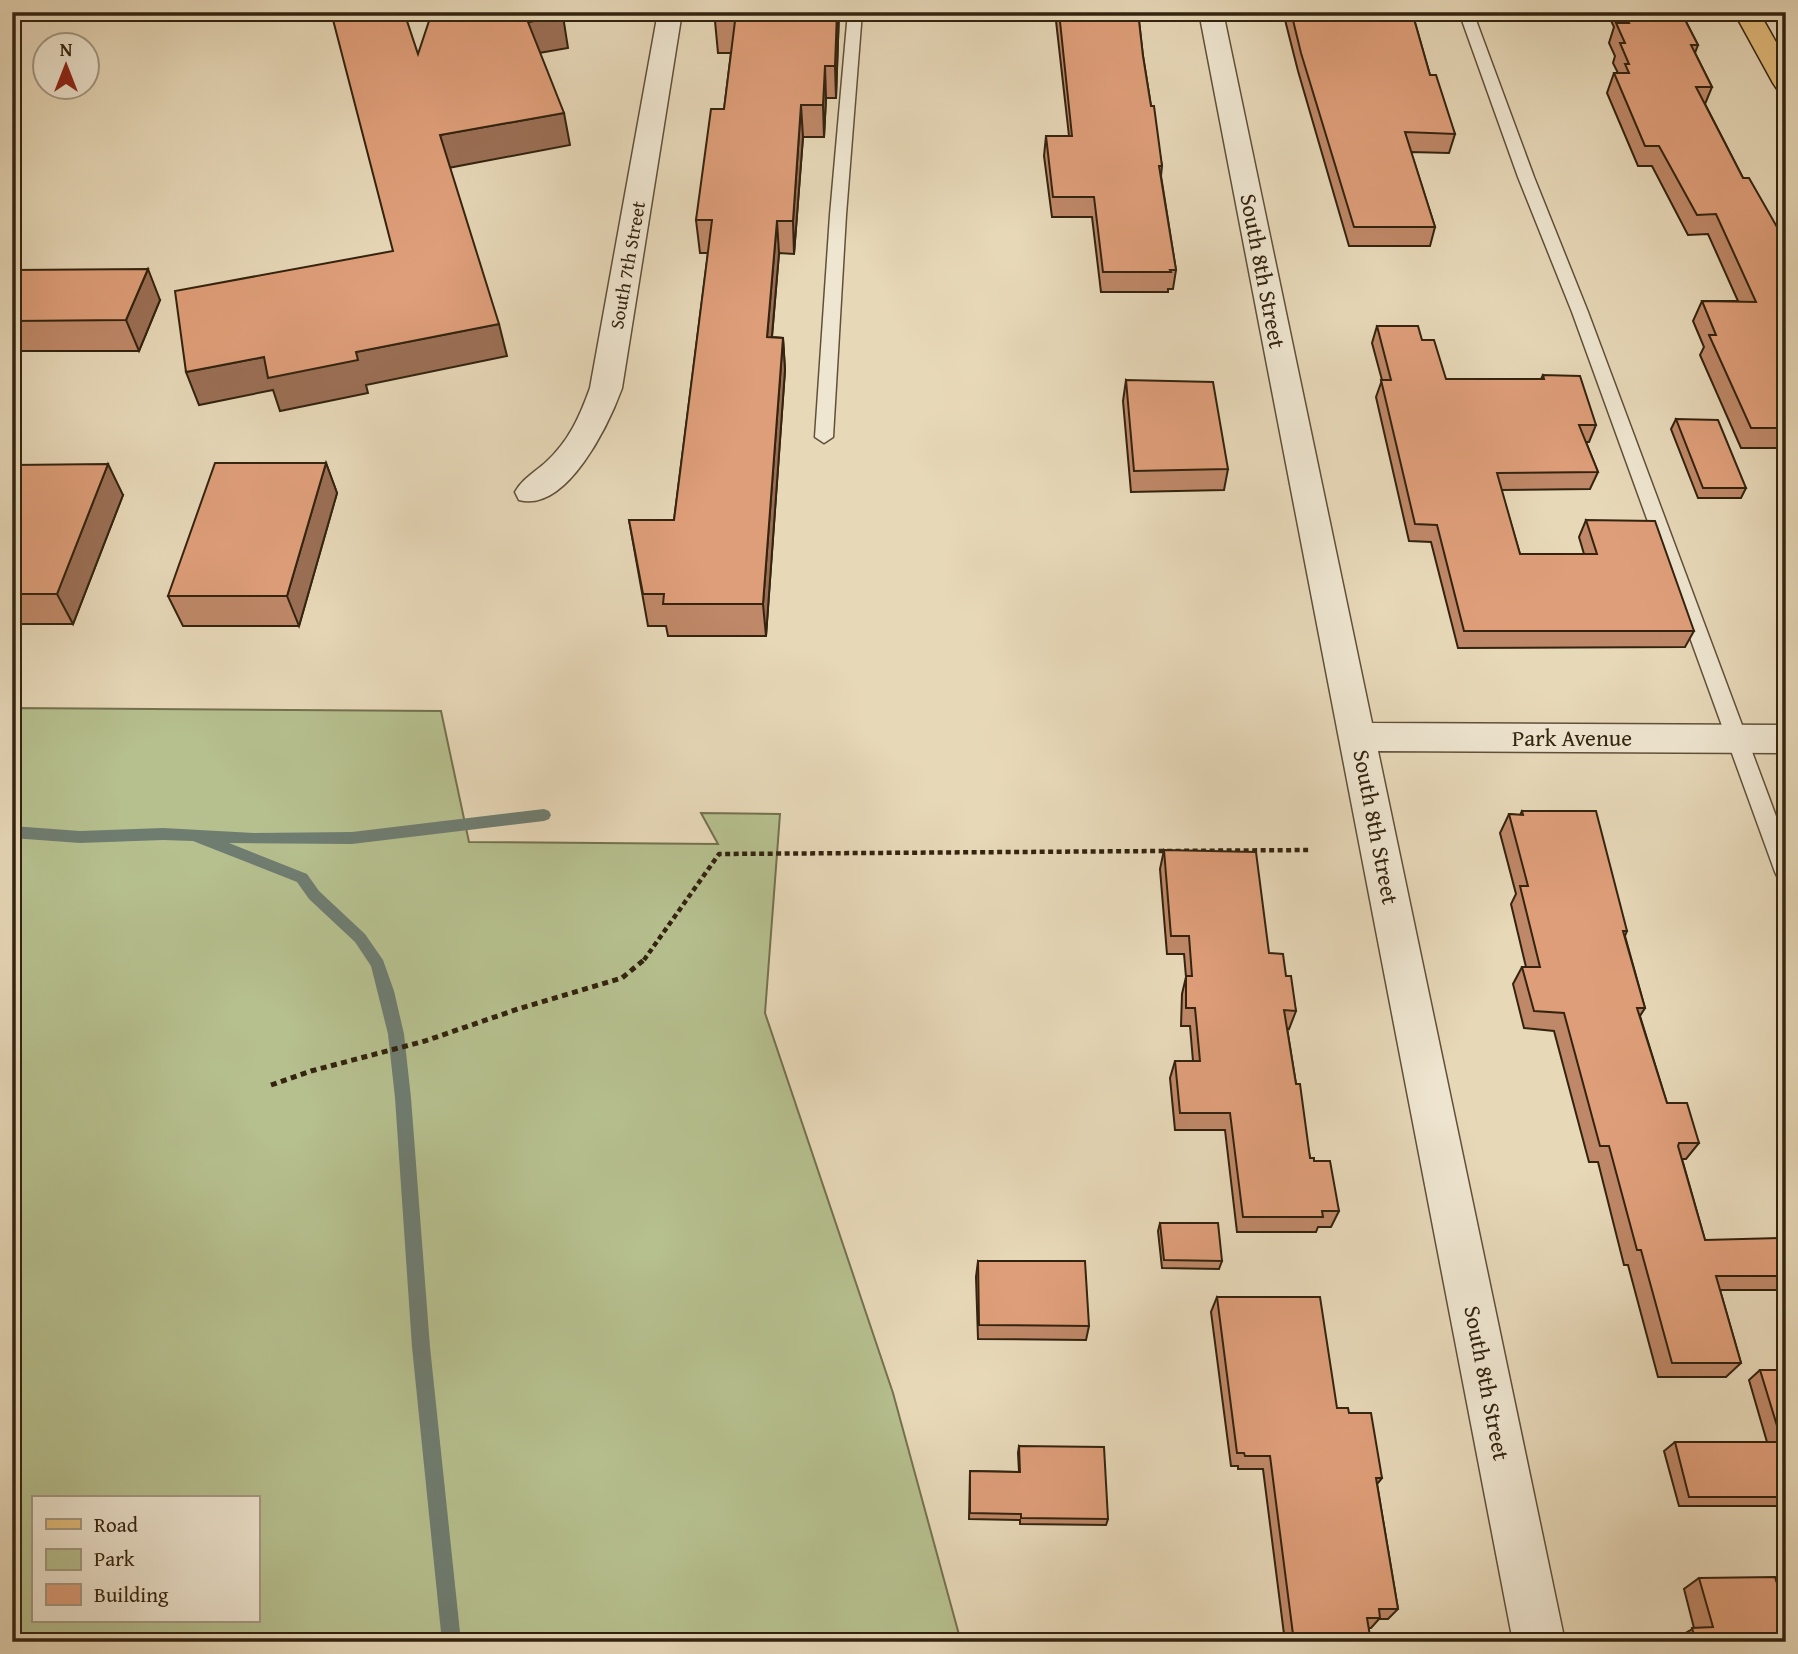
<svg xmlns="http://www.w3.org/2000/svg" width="1798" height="1654" font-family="'Gentium Book Plus',serif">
<rect width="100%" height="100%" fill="#e7d8b8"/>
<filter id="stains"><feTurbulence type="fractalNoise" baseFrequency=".00286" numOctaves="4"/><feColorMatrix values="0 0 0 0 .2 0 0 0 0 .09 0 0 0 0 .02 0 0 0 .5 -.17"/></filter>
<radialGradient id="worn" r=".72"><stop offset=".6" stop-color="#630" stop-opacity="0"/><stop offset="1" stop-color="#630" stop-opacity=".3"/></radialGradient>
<!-- green -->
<path fill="#b6bf8e" stroke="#74714e" stroke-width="2" fill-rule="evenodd" d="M 12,708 L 441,711 L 469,842 L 718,844 L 701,813 L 780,814 L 765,1013 L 893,1393 L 961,1642 L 12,1642 ZM 33,1498 L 257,1498 L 257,1621 L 33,1621 Z"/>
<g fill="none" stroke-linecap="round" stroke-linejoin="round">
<!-- stream -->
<path fill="#6f7d71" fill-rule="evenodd" d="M 544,809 L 549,811 L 551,815 L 549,819 L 544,821 L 352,844 L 229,843 L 307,874 L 319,891 L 365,934 L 383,960 L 394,991 L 404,1034 L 411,1098 L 430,1347 L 461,1642 L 442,1642 L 412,1347 L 395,1098 L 388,1034 L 371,966 L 355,942 L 309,899 L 297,882 L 193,841 L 163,840 L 80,843 L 12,838 L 12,826 L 80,831 L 163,828 L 254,833 L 352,832 Z"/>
<defs>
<g id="lane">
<path d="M 848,12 L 862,12 L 846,215 L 833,437 L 824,443 L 815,437 L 830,215 Z"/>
<path d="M 1459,12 L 1473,12 L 1534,177 L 1588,312 L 1786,843 L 1786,881 L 1778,878 L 1775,872 L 1572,312 L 1518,177 Z"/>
</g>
<g id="street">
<path d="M 658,12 L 682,12 L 622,388 C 609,424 567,513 519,500 L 515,492 C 522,479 535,472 546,462 C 569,441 580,416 590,388 Z"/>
<path d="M 1199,12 L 1223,12 L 1372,723 L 1786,725 L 1786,753 L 1378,751 L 1565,1642 L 1513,1642 Z"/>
</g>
<path id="primary" d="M 1734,12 L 1759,12 L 1786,60 L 1786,91 L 1777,89 L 1773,83 Z"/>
</defs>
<!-- lane casing -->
<use href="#lane" stroke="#605039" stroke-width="3"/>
<!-- street casing -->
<use href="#street" stroke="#605039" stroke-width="3"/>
<!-- primary casing -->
<use href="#primary" stroke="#33230f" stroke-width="3"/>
<!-- path-far1 -->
<path stroke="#33230f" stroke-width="4.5" stroke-dasharray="5 3.5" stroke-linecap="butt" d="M 644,960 L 719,854 L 1310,850"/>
<!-- path -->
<path stroke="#33230f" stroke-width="5" stroke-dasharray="6 4.5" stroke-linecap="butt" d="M 271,1085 L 311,1071 L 425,1041 L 518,1009 L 622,978 L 645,959"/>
<!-- lane -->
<use href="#lane" fill="#efe6d1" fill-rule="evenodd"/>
<!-- street -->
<use href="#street" fill="#efe6d1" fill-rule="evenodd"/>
<!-- primary -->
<use href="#primary" fill="#e4bc7c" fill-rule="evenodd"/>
</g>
<!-- wall -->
<g fill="#bf8868" stroke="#33230f" stroke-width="2">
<path d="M 717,12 L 839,12 L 836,98 L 826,98 L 824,137 L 803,137 L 794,254 L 779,253 L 772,337 L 783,338 L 785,370 L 766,636 L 668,636 L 666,626 L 648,626 L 629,520 L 674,520 L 708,253 L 700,253 L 696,220 L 724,109 L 731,53 L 718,53 L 715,21 Z"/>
<path d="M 1055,12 L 1138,12 L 1143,56 L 1151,106 L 1162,166 L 1161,176 L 1176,270 L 1173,289 L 1168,289 L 1168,292 L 1101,292 L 1092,217 L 1052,217 L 1044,156 L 1046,136 L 1069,136 Z"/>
<path d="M 1283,12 L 1412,12 L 1430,75 L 1455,134 L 1449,153 L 1411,152 L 1435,227 L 1430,246 L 1349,246 L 1298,71 Z"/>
<path d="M 1607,12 L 1681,12 L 1698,45 L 1695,53 L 1712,87 L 1705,104 L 1743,178 L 1781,234 L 1786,236 L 1786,448 L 1741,448 L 1700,355 L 1704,347 L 1693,321 L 1702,301 L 1738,301 L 1708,234 L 1688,235 L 1652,166 L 1638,166 L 1607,93 L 1614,73 L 1618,73 L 1613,63 L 1615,56 L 1609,43 L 1614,27 Z"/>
<path d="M 12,270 L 160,300 L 139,351 L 12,351 Z"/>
<path d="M 1377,326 L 1422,340 L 1446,379 L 1541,379 L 1543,375 L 1596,425 L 1589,442 L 1586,442 L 1598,472 L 1590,489 L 1501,490 L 1520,554 L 1584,554 L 1579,537 L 1586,520 L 1694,631 L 1685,647 L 1458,648 L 1431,542 L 1409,541 L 1376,397 L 1382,380 L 1372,343 Z"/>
<path d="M 1126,380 L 1228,469 L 1224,490 L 1131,492 L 1123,401 Z"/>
<path d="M 1676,419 L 1746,488 L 1741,498 L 1698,498 L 1671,429 Z"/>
<path d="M 326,463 L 337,493 L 299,626 L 183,626 L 168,596 Z"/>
<path d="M 12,465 L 123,495 L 73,624 L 12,624 Z"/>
<path d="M 1522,811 L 1627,931 L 1625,936 L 1645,1008 L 1640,1016 L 1667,1103 L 1699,1143 L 1686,1159 L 1682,1159 L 1705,1240 L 1786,1244 L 1786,1286 L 1781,1290 L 1720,1290 L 1741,1363 L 1726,1377 L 1658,1377 L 1628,1265 L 1624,1265 L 1598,1162 L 1589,1162 L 1554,1031 L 1524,1028 L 1513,984 L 1522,967 L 1526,967 L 1511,904 L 1516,894 L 1500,833 L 1509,814 L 1520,815 Z"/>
<path d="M 1164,850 L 1269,953 L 1286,976 L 1296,1011 L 1289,1029 L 1287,1028 L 1296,1084 L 1310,1158 L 1314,1161 L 1339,1211 L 1331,1227 L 1318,1227 L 1316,1232 L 1237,1232 L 1225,1130 L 1175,1130 L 1170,1078 L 1175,1061 L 1193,1061 L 1190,1026 L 1181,1026 L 1182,994 L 1186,977 L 1184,954 L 1167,954 L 1160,869 Z"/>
<path d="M 1160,1223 L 1222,1261 L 1219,1269 L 1162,1268 L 1158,1231 Z"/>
<path d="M 978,1261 L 1089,1326 L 1086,1340 L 978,1339 L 976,1277 Z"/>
<path d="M 1217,1297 L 1337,1408 L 1349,1413 L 1382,1478 L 1377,1484 L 1398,1609 L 1388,1619 L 1379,1619 L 1371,1628 L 1368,1628 L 1371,1642 L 1285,1642 L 1263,1469 L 1238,1469 L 1238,1466 L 1231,1466 L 1211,1312 Z"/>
<path d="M 1760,1370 L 1786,1370 L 1786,1506 L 1679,1506 L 1664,1451 L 1675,1442 L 1767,1442 L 1749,1380 Z"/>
<path d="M 1019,1446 L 1108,1519 L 1106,1525 L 1020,1524 L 1020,1520 L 969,1519 L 970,1471 L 1019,1472 L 1018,1453 Z"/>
<path d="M 1699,1578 L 1786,1642 L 1678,1642 L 1677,1638 L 1694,1628 L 1684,1589 Z"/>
</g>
<!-- shaded-wall -->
<g fill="#9b6f55" stroke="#33230f" stroke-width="2">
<path d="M 837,12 L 839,12 L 836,98 L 835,66 Z"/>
<path d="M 563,16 L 568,48 L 533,54 L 528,22 Z"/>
<path d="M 825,66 L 826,98 L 824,137 L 823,105 Z"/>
<path d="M 801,105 L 803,137 L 794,254 L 793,221 Z"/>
<path d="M 564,113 L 570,145 L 448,168 L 440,135 Z"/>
<path d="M 777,221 L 779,253 L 769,370 L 767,337 Z"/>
<path d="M 148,269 L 160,300 L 139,351 L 126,320 Z"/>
<path d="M 499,324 L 507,356 L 366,385 L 368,393 L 280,411 L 273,390 L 199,405 L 186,372 L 264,357 L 356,352 Z"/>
<path d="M 783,338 L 785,370 L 766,636 L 763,604 Z"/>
<path d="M 326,463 L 337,493 L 299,626 L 287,596 Z"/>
<path d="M 108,464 L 123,495 L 73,624 L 57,594 Z"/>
</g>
<!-- building -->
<g fill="#de9e79" stroke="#33230f" stroke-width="2">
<path d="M 331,12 L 404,12 L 418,54 L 432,12 L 561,12 L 563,16 L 528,22 L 564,113 L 440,135 L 499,324 L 356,352 L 358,360 L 268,378 L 264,357 L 186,372 L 175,291 L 393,251 Z"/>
<path d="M 717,12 L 837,12 L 835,66 L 825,66 L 823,105 L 801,105 L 793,221 L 777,221 L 767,337 L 783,338 L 763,604 L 663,604 L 664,594 L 643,594 L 629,520 L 674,520 L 712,220 L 696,220 L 711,109 L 724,109 L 735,21 L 715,21 Z"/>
<path d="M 1059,12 L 1138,12 L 1143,56 L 1151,106 L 1154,106 L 1162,166 L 1159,166 L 1176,270 L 1170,270 L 1171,272 L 1103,272 L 1094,197 L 1053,197 L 1046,136 L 1072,136 Z"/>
<path d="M 1291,12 L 1412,12 L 1430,75 L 1436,75 L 1455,134 L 1405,132 L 1435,227 L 1354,227 L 1301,53 Z"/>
<path d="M 1623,12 L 1681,12 L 1698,45 L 1691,45 L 1712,87 L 1696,87 L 1743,178 L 1749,178 L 1781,234 L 1784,234 L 1786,236 L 1786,428 L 1751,428 L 1709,335 L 1716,335 L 1702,301 L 1756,302 L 1716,214 L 1697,215 L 1659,146 L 1645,146 L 1614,73 L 1629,73 L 1625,64 L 1629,64 L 1620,43 L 1625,43 L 1616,23 L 1629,23 Z"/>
<path d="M 148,269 L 126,320 L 12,321 L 12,270 Z"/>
<path d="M 1377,326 L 1418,326 L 1422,340 L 1434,340 L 1446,379 L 1544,379 L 1543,375 L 1580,376 L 1596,425 L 1579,425 L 1598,472 L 1497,473 L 1520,554 L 1597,554 L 1586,520 L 1655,521 L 1694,631 L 1464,631 L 1437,525 L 1415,524 L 1381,380 L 1391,380 Z"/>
<path d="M 1126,380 L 1213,382 L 1228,469 L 1134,471 Z"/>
<path d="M 1676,419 L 1718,420 L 1746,488 L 1703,488 Z"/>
<path d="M 215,463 L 326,463 L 287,596 L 168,596 Z"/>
<path d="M 108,464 L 57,594 L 12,594 L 12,465 Z"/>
<path d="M 1522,811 L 1596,811 L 1627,931 L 1623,931 L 1645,1008 L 1637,1008 L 1667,1103 L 1687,1103 L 1699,1143 L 1679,1143 L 1678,1146 L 1705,1240 L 1784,1238 L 1786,1244 L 1786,1276 L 1716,1276 L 1741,1363 L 1672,1363 L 1641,1250 L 1637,1250 L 1609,1146 L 1600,1146 L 1564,1013 L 1534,1011 L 1522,967 L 1540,967 L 1520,886 L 1528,886 L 1509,814 L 1523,815 Z"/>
<path d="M 1164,850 L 1256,852 L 1269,953 L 1283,954 L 1286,976 L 1291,976 L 1296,1011 L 1284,1010 L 1296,1084 L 1300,1084 L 1310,1158 L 1314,1158 L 1314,1161 L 1330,1161 L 1339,1211 L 1322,1211 L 1323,1217 L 1243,1217 L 1230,1113 L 1180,1113 L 1175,1061 L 1200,1061 L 1195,1008 L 1186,1008 L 1186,976 L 1192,976 L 1189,936 L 1171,936 Z"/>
<path d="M 1160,1223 L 1218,1223 L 1222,1261 L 1164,1260 Z"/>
<path d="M 978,1261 L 1085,1261 L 1089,1326 L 979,1325 Z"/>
<path d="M 1217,1297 L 1320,1297 L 1337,1408 L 1348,1408 L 1349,1413 L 1371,1413 L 1382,1478 L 1376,1478 L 1398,1609 L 1379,1609 L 1380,1618 L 1367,1618 L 1371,1642 L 1294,1642 L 1270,1456 L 1245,1456 L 1244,1453 L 1237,1453 Z"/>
<path d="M 1760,1370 L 1786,1370 L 1786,1497 L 1689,1497 L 1675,1442 L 1782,1442 Z"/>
<path d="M 1019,1446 L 1104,1447 L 1108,1519 L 1021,1518 L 1021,1514 L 970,1513 L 970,1471 L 1020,1472 Z"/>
<path d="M 1775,1577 L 1786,1612 L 1786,1642 L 1696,1642 L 1692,1628 L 1713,1627 L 1699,1578 Z"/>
</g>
<g text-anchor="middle" stroke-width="5" stroke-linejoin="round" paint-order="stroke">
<!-- far-street labels -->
<g font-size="19" fill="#33230f" stroke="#efe6d1">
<text transform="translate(627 265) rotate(-80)" y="7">South 7th Street</text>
</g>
<!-- street labels -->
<g font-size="23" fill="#33230f" stroke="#efe6d1">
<text transform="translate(1263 271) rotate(79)" y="8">South 8th Street</text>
<text x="1572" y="746">Park Avenue</text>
<text transform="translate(1376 827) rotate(79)" y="8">South 8th Street</text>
<text transform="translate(1487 1383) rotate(79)" y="8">South 8th Street</text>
</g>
</g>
<!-- margin -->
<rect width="1798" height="1654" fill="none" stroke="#e7d8b8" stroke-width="42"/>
<rect x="14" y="14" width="1770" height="1626" fill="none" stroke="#33230f" stroke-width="3.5"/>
<rect x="21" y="21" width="1756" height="1612" fill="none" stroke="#33230f" stroke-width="2"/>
<!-- legend -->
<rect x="32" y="1496" width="228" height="126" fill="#efe6d1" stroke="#a49883" stroke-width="2"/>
<rect x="46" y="1519" width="35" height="10" fill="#e4bc7c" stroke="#a49883" stroke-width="2"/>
<text x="94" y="1532" font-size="21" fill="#33230f">Road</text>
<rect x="46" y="1549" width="35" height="21" fill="#b6bf8e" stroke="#a49883" stroke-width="2"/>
<text x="94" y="1566" font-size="21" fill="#33230f">Park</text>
<rect x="46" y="1584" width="35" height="21" fill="#de9e79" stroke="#a49883" stroke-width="2"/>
<text x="94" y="1602" font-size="21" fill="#33230f">Building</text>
<!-- north arrow -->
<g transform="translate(66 66)"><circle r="33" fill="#efe6d1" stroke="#a49883" stroke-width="2"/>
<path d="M0-5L12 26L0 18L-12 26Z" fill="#8f2418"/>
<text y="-10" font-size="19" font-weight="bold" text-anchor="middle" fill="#33230f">N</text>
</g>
<rect width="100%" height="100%" filter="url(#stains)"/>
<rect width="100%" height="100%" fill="url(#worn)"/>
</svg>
